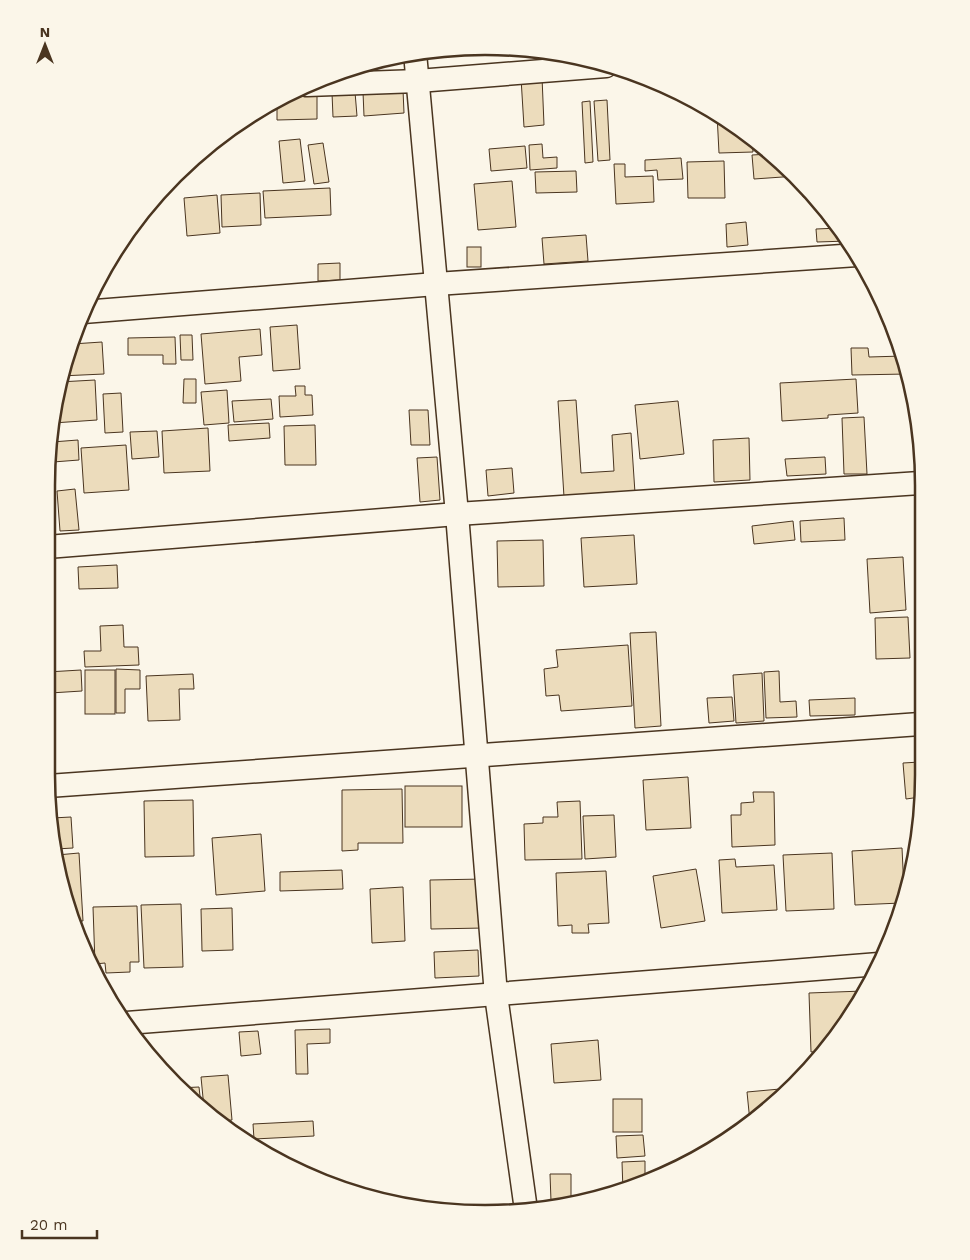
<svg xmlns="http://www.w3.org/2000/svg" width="970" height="1260" font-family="'Work Sans',sans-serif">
<rect width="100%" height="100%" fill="#fbf6e9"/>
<!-- building -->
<g fill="#ecdcbc" stroke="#4a3520">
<path d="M 542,77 L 544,125 L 524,127 L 521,78 Z"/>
<path d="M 403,90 L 404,113 L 364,116 L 363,92 Z"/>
<path d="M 355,92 L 357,116 L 333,117 L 332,93 Z"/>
<path d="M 317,95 L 317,119 L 277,120 L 277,101 L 286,96 Z"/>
<path d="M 607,100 L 610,160 L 598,161 L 594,101 Z"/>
<path d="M 590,101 L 593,162 L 585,163 L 582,102 Z"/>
<path d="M 717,114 L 729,120 L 752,140 L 753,152 L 719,153 Z"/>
<path d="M 300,139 L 305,181 L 283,183 L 279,141 Z"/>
<path d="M 323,143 L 329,182 L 314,184 L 308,145 Z"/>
<path d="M 542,144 L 543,158 L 557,157 L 557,168 L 530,170 L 529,145 Z"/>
<path d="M 525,146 L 527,168 L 491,171 L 489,149 Z"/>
<path d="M 770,154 L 795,175 L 797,176 L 754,179 L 752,155 Z"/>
<path d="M 681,158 L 683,179 L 658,180 L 657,170 L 645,171 L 645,160 Z"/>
<path d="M 724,161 L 725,198 L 688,198 L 687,162 Z"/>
<path d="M 614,164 L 625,164 L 625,177 L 653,176 L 654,202 L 616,204 Z"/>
<path d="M 576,171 L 577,192 L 536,193 L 535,172 Z"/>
<path d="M 512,181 L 516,227 L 478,230 L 474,184 Z"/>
<path d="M 802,183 L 813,197 L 803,197 Z"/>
<path d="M 330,188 L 331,215 L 265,218 L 263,191 Z"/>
<path d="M 260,193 L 261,225 L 222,227 L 221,195 Z"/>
<path d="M 217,195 L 220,233 L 187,236 L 184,198 Z"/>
<path d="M 746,222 L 748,245 L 727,247 L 726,224 Z"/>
<path d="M 839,228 L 848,241 L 817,242 L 816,229 Z"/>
<path d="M 586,235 L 588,261 L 544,264 L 542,238 Z"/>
<rect x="467" y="247" width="14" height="20"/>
<path d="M 340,263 L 340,280 L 318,281 L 318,264 Z"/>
<path d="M 297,325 L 300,369 L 273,371 L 270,327 Z"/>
<path d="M 260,329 L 262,355 L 239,357 L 241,381 L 205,384 L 201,334 Z"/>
<path d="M 180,335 L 192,335 L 193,360 L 181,360 Z"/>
<path d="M 175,337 L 176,364 L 163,364 L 163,355 L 128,355 L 128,338 Z"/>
<path d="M 102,342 L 104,374 L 60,376 L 72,344 Z"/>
<path d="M 851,348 L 868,348 L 869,357 L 903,356 L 907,374 L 852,375 Z"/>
<path d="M 184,379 L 196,379 L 196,403 L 183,403 Z"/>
<path d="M 856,379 L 858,413 L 828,415 L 828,418 L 782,421 L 780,383 Z"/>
<path d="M 95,380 L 97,420 L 53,423 L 59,382 Z"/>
<path d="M 295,386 L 305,386 L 305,395 L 312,395 L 313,415 L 280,417 L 279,396 L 296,396 Z"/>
<path d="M 227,390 L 229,423 L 204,425 L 201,392 Z"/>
<path d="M 121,393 L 123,432 L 105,433 L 103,394 Z"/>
<path d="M 271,399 L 273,419 L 234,422 L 232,401 Z"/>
<path d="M 576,400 L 581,473 L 614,471 L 612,435 L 631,433 L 635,493 L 564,497 L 558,401 Z"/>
<path d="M 678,401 L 684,454 L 640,459 L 635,405 Z"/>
<path d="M 409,410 L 428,410 L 430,445 L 411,445 Z"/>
<path d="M 864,417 L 867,474 L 844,474 L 842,418 Z"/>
<path d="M 269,423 L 270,438 L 229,441 L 228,425 Z"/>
<path d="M 315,425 L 316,465 L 285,465 L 284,426 Z"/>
<path d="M 208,428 L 210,471 L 164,473 L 162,431 Z"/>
<path d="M 157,431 L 159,457 L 132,459 L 130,432 Z"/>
<path d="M 749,438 L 750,480 L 714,482 L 713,440 Z"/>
<path d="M 78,440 L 79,460 L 53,462 L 52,442 Z"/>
<path d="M 126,445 L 129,490 L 84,493 L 81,448 Z"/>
<path d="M 437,457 L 440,500 L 420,502 L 417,458 Z"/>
<path d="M 825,457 L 826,474 L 787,476 L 785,459 Z"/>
<path d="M 512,468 L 514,493 L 488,496 L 486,470 Z"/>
<path d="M 75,489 L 79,530 L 60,531 L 57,491 Z"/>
<path d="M 844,518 L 845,540 L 801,542 L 800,521 Z"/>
<path d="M 793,521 L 795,540 L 754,544 L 752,526 Z"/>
<path d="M 634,535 L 637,584 L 584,587 L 581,538 Z"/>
<path d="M 543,540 L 544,586 L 498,587 L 497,541 Z"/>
<path d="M 903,557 L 906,610 L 870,613 L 867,559 Z"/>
<path d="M 117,565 L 118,588 L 79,589 L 78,567 Z"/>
<path d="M 908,617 L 910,658 L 876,659 L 875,618 Z"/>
<path d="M 123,625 L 124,647 L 138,647 L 139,665 L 85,667 L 84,651 L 101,651 L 100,626 Z"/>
<path d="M 656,632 L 661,726 L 635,728 L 630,633 Z"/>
<path d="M 628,645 L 632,706 L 561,711 L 559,695 L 546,696 L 544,669 L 558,667 L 556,650 Z"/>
<path d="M 116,669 L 140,670 L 140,689 L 125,689 L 125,713 L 116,713 Z"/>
<path d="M 81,670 L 82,691 L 50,693 L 50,701 L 46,701 L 47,672 Z"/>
<rect x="85" y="670" width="30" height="44"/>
<path d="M 779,671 L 780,702 L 796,701 L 797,717 L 766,718 L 764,672 Z"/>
<path d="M 762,673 L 764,721 L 736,723 L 733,675 Z"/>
<path d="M 193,674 L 194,689 L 179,689 L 180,720 L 148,721 L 146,676 Z"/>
<path d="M 732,697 L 734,721 L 709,723 L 707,698 Z"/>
<path d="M 855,698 L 855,715 L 810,716 L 809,700 Z"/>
<path d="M 920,762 L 920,797 L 906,799 L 903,763 Z"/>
<path d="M 688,777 L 691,828 L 646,830 L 643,780 Z"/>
<rect x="405" y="786" width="57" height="41"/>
<path d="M 402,789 L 403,843 L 358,843 L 358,850 L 342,851 L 342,790 Z"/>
<path d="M 753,792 L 774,792 L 775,845 L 732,847 L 731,815 L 741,815 L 741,803 L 754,802 Z"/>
<path d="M 193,800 L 194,856 L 145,857 L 144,801 Z"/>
<path d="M 580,801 L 582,859 L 525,860 L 524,824 L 543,823 L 543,817 L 558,817 L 557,802 Z"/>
<path d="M 614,815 L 616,857 L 585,859 L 583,816 Z"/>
<path d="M 71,817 L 73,848 L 56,849 L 52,818 Z"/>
<path d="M 261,834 L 265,891 L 216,895 L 212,838 Z"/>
<path d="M 913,837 L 919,837 L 914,854 Z"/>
<path d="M 902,848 L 904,890 L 901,903 L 855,905 L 852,851 Z"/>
<path d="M 79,853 L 83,921 L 75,921 L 61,889 L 57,855 Z"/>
<path d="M 832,853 L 834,909 L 786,911 L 783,855 Z"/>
<path d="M 735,859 L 736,867 L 774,865 L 777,910 L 722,913 L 719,860 Z"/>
<path d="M 696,869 L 705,921 L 661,928 L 653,876 Z"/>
<path d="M 342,870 L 343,889 L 280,891 L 280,872 Z"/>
<path d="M 606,871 L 609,923 L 588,924 L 589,933 L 572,933 L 572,925 L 558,926 L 556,873 Z"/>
<path d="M 484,879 L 484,928 L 431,929 L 430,880 Z"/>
<path d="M 403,887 L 405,941 L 372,943 L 370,889 Z"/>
<path d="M 181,904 L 183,967 L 144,968 L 141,905 Z"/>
<path d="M 137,906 L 139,962 L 130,962 L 130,972 L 106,973 L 105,963 L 95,964 L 93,907 Z"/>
<path d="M 232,908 L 233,950 L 202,951 L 201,909 Z"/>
<path d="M 478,950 L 479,976 L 435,978 L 434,952 Z"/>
<path d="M 863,991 L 850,1019 L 823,1051 L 811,1052 L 809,993 Z"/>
<path d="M 330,1029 L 330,1043 L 307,1044 L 308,1074 L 296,1074 L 295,1030 Z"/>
<path d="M 258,1031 L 261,1054 L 241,1056 L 239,1032 Z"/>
<path d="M 598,1040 L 601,1080 L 554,1083 L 551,1044 Z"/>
<path d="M 228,1075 L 232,1120 L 221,1121 L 204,1108 L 201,1077 Z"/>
<path d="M 199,1087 L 201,1105 L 178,1088 Z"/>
<path d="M 791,1088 L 750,1122 L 747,1092 Z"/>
<rect x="613" y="1099" width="29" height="33"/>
<path d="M 313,1121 L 314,1136 L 254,1139 L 253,1124 Z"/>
<path d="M 643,1135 L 645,1156 L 617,1158 L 616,1136 Z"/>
<path d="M 645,1161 L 645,1181 L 623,1191 L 622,1162 Z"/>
<path d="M 550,1174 L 571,1174 L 571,1201 L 551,1201 Z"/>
</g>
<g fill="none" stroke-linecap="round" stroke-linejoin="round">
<defs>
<g id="street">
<path d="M 415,53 L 457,514 L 496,995 L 526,1210"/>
<path d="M 307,85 L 418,81 L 606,66"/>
<path d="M 83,312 L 436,284 L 857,255"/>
<path d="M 47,547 L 457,514 L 920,483"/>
<path d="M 48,786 L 920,724"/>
<path d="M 127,1023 L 879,964"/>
</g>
</defs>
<!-- street casing -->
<use href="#street" stroke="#4a3520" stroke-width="25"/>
<!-- street -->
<use href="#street" stroke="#fbf6e9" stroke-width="22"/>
</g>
<!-- crop -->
<path d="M0 0H970V1260H0ZM485 55H485A430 430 0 0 1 915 485V775A430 430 0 0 1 485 1205H485A430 430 0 0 1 55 775V485A430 430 0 0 1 485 55Z" fill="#fbf6e9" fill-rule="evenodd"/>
<path fill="none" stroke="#4a3520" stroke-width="2.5" d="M485 55H485A430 430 0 0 1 915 485V775A430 430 0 0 1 485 1205H485A430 430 0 0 1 55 775V485A430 430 0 0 1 485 55Z"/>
<!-- north arrow -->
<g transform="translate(45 45)" stroke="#fbf6e9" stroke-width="4" paint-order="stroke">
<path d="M0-4L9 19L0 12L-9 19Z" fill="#4a3520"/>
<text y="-8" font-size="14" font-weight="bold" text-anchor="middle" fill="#4a3520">N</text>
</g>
<!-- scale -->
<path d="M22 1230v8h75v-8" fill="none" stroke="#4a3520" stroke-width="2.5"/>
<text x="30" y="1230" font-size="15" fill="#4a3520" stroke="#fbf6e9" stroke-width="4" paint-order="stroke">20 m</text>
</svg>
